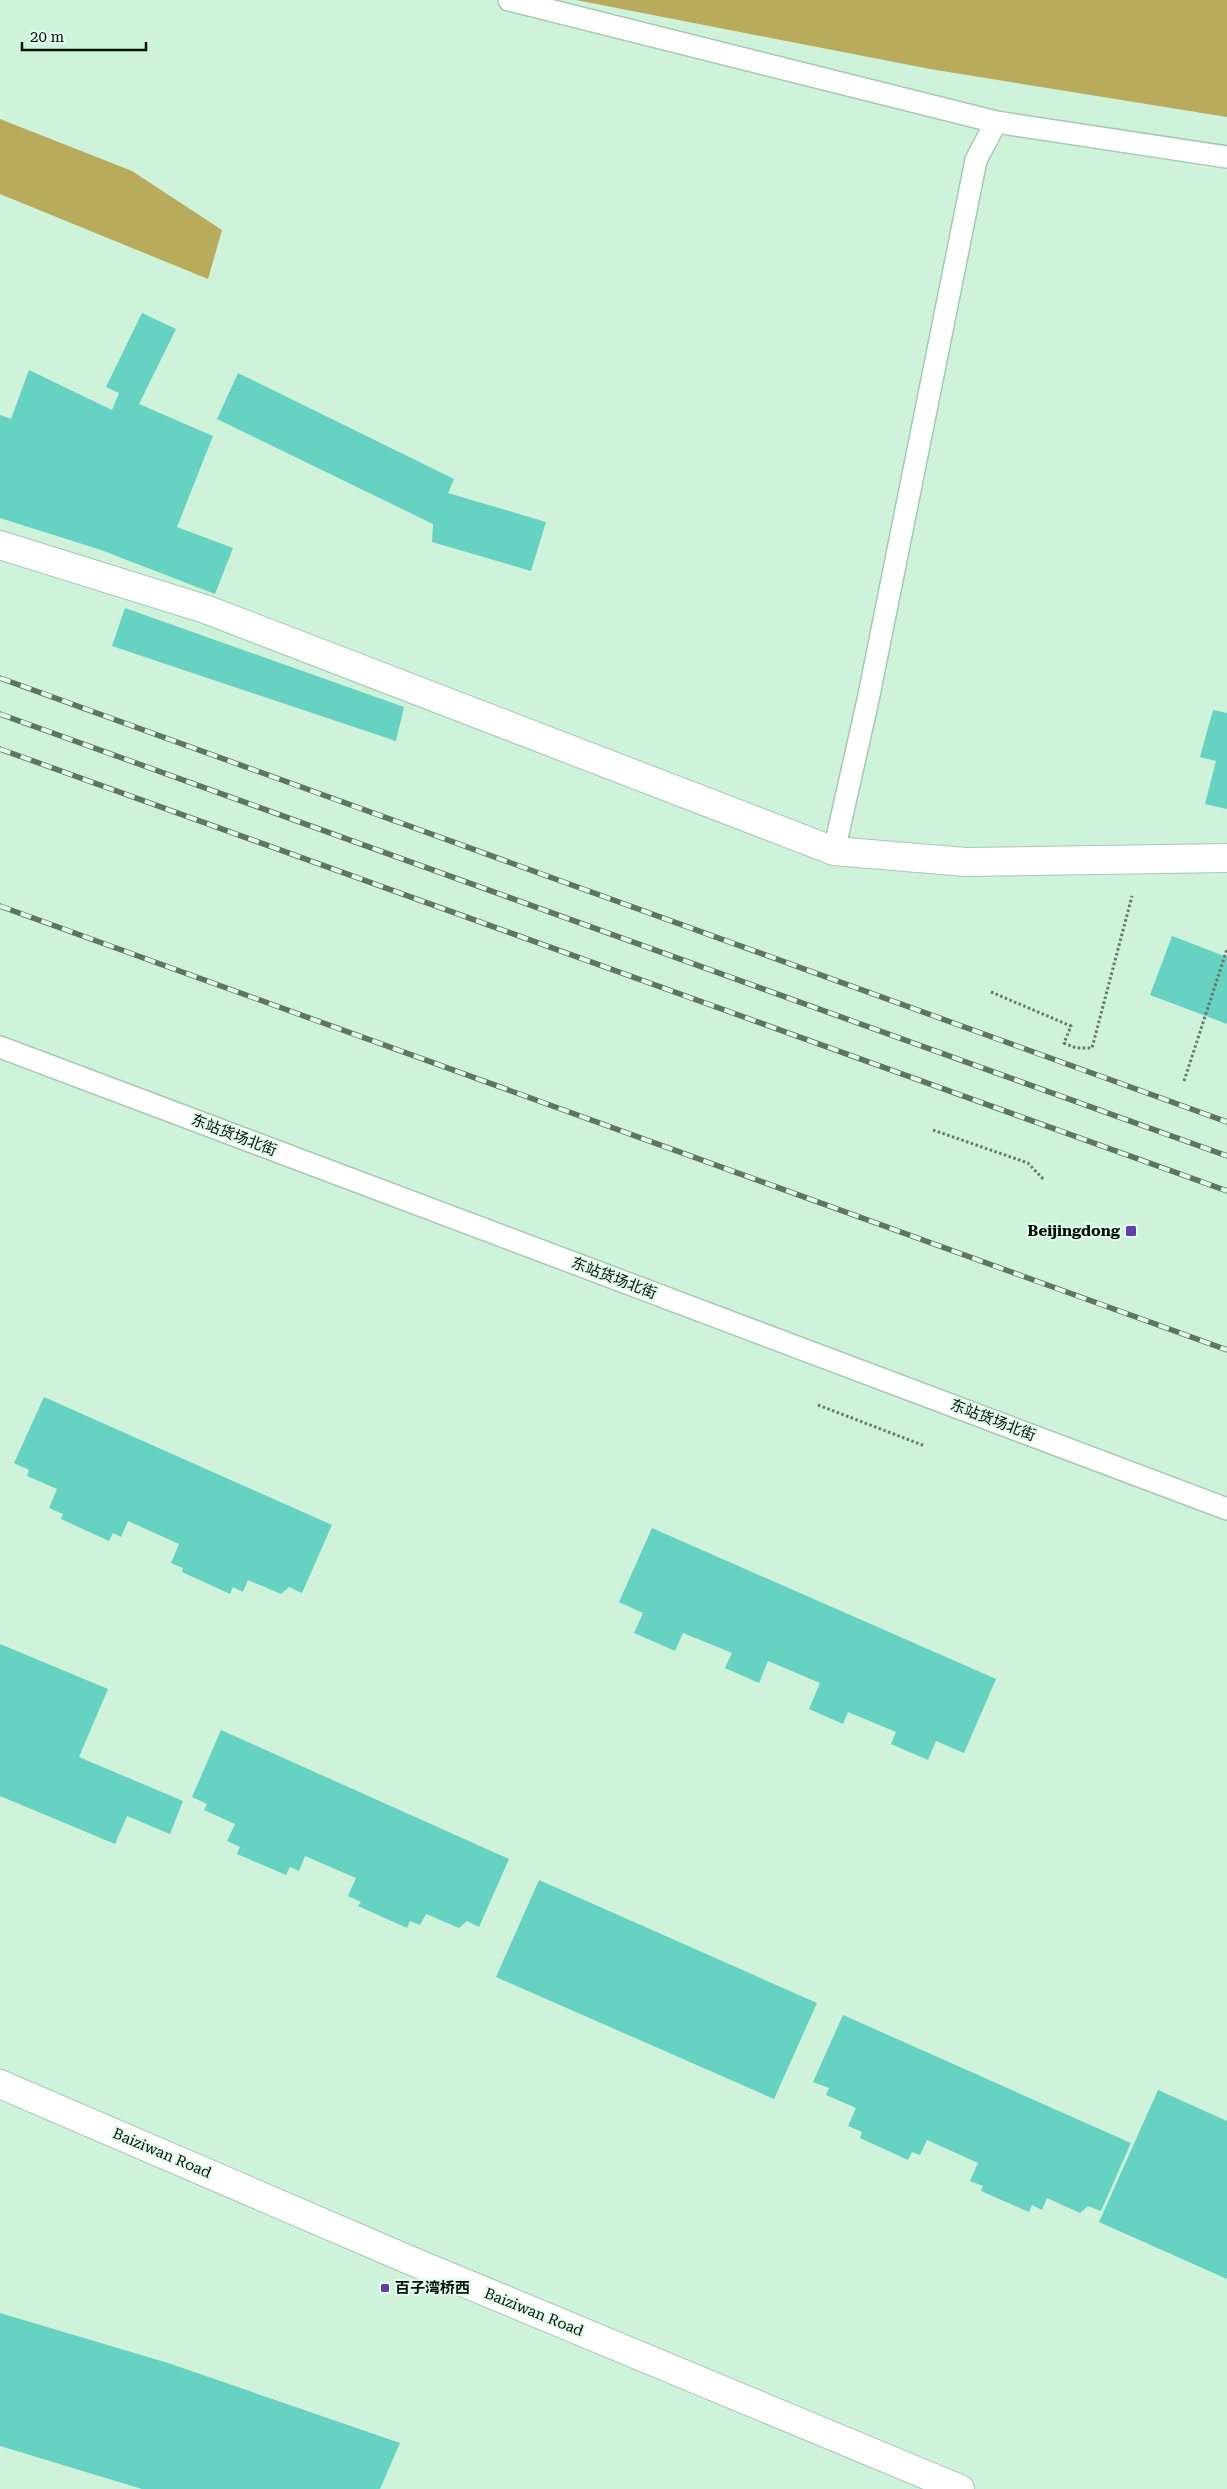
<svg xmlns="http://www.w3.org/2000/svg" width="1227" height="2489" font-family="'Roboto Serif','Noto Sans SC',serif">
<rect width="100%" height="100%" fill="#cff2da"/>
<!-- forest -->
<g fill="#b8ac5c">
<path d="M 576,0 L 1227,0 L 1227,117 L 930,69 Z"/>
<path d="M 0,119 L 132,171 L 222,230 L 208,279 L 0,194 Z"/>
</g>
<!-- building -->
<g fill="#66d2c2">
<path d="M 142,313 L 176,329 L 139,404 L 213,436 L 177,527 L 233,548 L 215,594 L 101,550 L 0,518 L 0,415 L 11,419 L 29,370 L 112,410 L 119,393 L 106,387 Z"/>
<path d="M 238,373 L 454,479 L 448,493 L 546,522 L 531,571 L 432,542 L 433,524 L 217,419 Z"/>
<path d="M 125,608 L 404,707 L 396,741 L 112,646 Z"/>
<path d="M 1213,710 L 1227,713 L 1227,809 L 1205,804 L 1216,761 L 1200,757 Z"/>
<path d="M 1172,936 L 1227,957 L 1227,1024 L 1150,995 Z"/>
<path d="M 44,1397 L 332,1525 L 302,1593 L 289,1587 L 281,1594 L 248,1580 L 243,1592 L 233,1587 L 230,1594 L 182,1572 L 183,1568 L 171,1563 L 179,1544 L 128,1521 L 121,1537 L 113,1533 L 109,1541 L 61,1519 L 63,1514 L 49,1508 L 57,1489 L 27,1476 L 29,1470 L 14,1463 Z"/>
<path d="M 652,1528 L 996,1679 L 964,1753 L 936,1741 L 928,1760 L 891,1744 L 896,1732 L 848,1712 L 843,1724 L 809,1709 L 820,1683 L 768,1661 L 759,1683 L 725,1668 L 732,1653 L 683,1633 L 675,1651 L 634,1633 L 643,1613 L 619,1602 Z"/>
<path d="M 0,1644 L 108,1689 L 79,1757 L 183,1801 L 170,1834 L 127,1816 L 115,1844 L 0,1796 Z"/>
<path d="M 221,1730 L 509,1859 L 479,1927 L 467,1921 L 459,1928 L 426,1914 L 420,1925 L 410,1921 L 407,1928 L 358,1906 L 361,1902 L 348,1896 L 356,1878 L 305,1856 L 299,1871 L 290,1867 L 286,1875 L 237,1854 L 240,1847 L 227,1841 L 235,1824 L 204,1810 L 207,1804 L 192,1797 Z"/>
<path d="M 539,1880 L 817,2003 L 774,2099 L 496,1977 Z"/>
<path d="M 843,2015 L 1131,2143 L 1101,2211 L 1088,2206 L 1080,2213 L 1047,2198 L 1042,2210 L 1032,2205 L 1029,2212 L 981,2191 L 983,2186 L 970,2181 L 978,2163 L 927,2140 L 920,2155 L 912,2152 L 908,2160 L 860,2138 L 862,2132 L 848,2126 L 856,2108 L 826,2095 L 829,2088 L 813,2082 Z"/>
<path d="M 1158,2090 L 1227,2121 L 1227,2279 L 1099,2222 Z"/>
<path d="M 0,2313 L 168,2363 L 400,2443 L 380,2489 L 142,2489 L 0,2446 Z"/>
</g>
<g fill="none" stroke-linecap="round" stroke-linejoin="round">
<defs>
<g id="service">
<path d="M 509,0 L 996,122 L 976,160 L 868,700 L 834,851"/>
<path d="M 996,122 L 1227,157"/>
<path d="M 0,1047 L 1227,1509"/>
</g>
<path id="minor" d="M 0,545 L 205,609 L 834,851 L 966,862 L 1227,858"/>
<path id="tertiary" d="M 0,2084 L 407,2259 L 960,2489"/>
</defs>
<!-- service casing -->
<use href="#service" stroke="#a7c9b2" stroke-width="24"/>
<!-- minor casing -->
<use href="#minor" stroke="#a7c9b2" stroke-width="30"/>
<!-- tertiary casing -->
<use href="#tertiary" stroke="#a7c9b2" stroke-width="30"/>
<!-- path -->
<g stroke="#647a6b" stroke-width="3" stroke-dasharray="2.5 2.5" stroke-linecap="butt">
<path d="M 991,992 L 1071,1026 L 1064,1043 L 1076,1048 L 1092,1048 L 1132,896"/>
<path d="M 1184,1081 L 1227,949"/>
<path d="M 933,1130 L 1028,1163 L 1044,1180"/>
<path d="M 818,1405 L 925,1446"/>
</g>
<!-- service -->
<use href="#service" stroke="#fff" stroke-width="21"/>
<!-- minor -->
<use href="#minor" stroke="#fff" stroke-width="28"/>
<!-- tertiary -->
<use href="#tertiary" stroke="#fff" stroke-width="28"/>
<defs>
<g id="rail">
<path d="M 0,678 L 1227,1122"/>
<path d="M 0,714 L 1227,1156"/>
<path d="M 0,749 L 1227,1191"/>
<path d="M 0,906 L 1227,1350"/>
</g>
</defs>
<!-- rail casing -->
<use href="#rail" stroke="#5e7465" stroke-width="5.5"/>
<!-- rail -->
<use href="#rail" stroke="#e1fdea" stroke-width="4" stroke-dasharray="11" stroke-linecap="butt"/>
</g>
<!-- markers -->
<g fill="#613cb4" stroke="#e1fdea" stroke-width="2">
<rect x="1125" y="1225" width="12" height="12" rx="2.5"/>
<rect x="380" y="2283" width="10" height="10" rx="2.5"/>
</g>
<g text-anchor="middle" stroke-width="4" stroke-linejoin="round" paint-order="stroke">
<!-- street labels -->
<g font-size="15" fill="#051009" stroke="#e1fdea">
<text transform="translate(234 1135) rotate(21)" y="5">东站货场北街</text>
<text transform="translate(614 1278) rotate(21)" y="5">东站货场北街</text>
<text transform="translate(993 1420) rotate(21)" y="5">东站货场北街</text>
<text transform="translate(162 2153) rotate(23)" y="5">Baiziwan Road</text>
<text transform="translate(534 2312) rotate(22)" y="5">Baiziwan Road</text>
</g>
<!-- poi labels -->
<g font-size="15" font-weight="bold" fill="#051009" stroke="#e1fdea" text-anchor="end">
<text x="1120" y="1236">Beijingdong</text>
<text x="395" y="2293" text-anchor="start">百子湾桥西</text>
</g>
</g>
<!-- scale -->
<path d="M22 42v8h124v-8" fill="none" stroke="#051009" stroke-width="2.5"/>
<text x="30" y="42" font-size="15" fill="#051009" stroke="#e1fdea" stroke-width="4" paint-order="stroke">20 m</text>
</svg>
